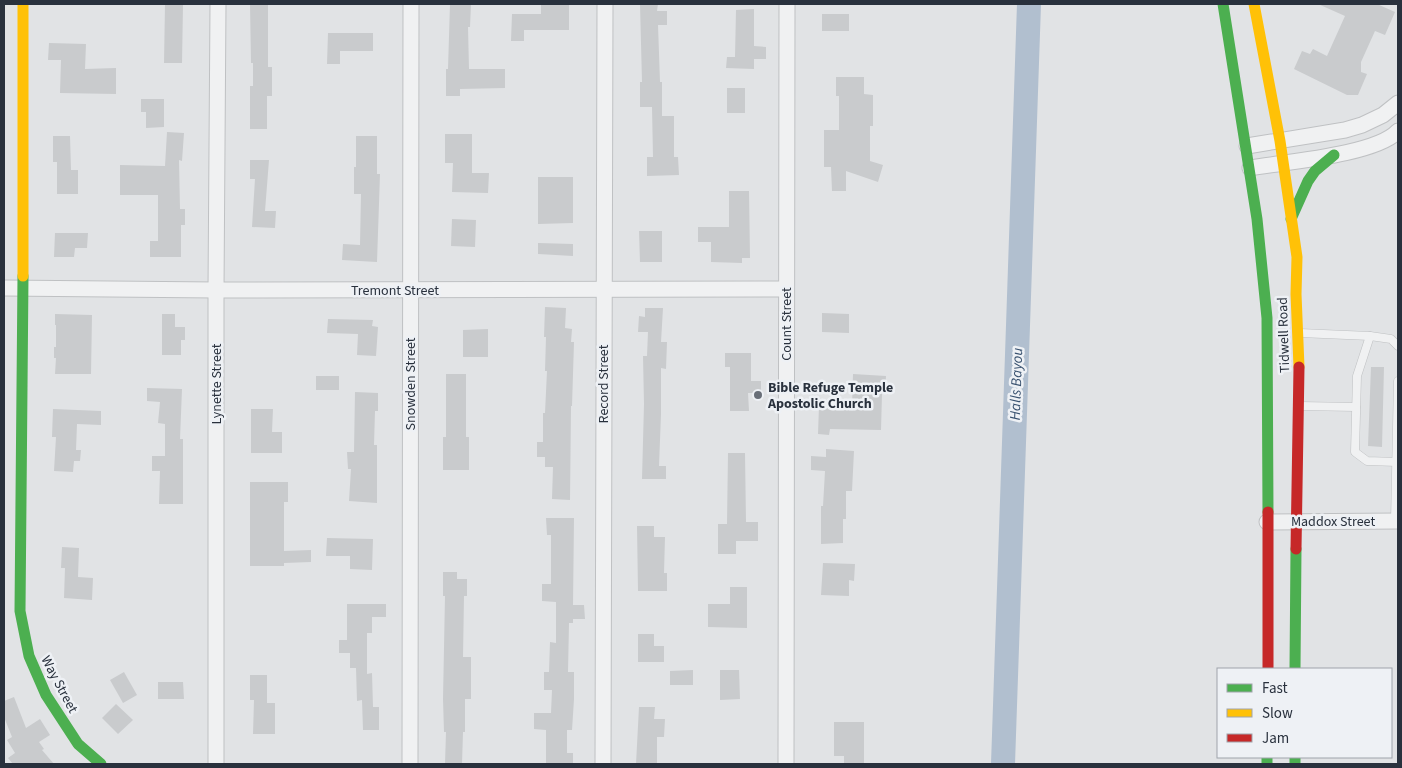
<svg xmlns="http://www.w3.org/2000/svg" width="1402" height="768" font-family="'Source Sans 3',sans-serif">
<rect width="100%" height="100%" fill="#e1e3e5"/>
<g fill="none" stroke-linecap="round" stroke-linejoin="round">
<!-- river -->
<path stroke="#b1bfcf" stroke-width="24" d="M 1003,764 L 1029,4"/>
</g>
<!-- building -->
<g fill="#c9cbcd">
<path d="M 250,4 L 268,4 L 268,67 L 272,67 L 272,96 L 267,96 L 267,129 L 250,129 L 250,86 L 253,86 L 253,63 L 251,63 Z"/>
<path d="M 450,4 L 471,4 L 470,27 L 468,27 L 469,69 L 505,69 L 505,88 L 460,89 L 460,96 L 446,96 L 446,69 L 448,69 Z"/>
<path d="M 541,4 L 569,4 L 569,30 L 524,30 L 524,41 L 511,41 L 512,14 L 541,14 Z"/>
<path d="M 640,4 L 658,4 L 657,11 L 667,11 L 667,25 L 658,25 L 660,82 L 662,82 L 662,116 L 674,116 L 674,157 L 678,157 L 679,175 L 647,176 L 647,157 L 653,157 L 652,107 L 640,107 L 640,82 L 642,82 Z"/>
<path d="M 1318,4 L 1377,4 L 1395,12 L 1385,35 L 1375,31 L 1361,62 L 1361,72 L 1367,74 L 1358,95 L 1347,95 L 1294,69 L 1302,51 L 1310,54 L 1313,49 L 1327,56 L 1345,16 Z"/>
<path d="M 165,5 L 183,5 L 182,63 L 164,63 Z"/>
<path d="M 754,9 L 754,46 L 766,47 L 766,59 L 754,59 L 754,69 L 726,68 L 727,57 L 735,57 L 736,10 Z"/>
<rect x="822" y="14" width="27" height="17"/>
<path d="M 328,33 L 373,33 L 373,51 L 340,51 L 340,64 L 327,64 Z"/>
<path d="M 49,43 L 86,44 L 85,69 L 116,68 L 116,94 L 60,93 L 61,60 L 48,60 Z"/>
<path d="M 836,77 L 864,77 L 864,94 L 873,95 L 873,126 L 870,126 L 870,161 L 883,165 L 878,182 L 846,171 L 846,191 L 832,191 L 831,167 L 824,167 L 824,130 L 839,130 L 839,96 L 836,96 Z"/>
<rect x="727" y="88" width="18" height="25"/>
<path d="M 141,99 L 164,99 L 164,127 L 146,128 L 146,112 L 141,112 Z"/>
<path d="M 167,132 L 184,133 L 182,161 L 179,160 L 180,209 L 185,209 L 185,225 L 181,225 L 181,257 L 150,257 L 150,241 L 158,241 L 158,195 L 120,195 L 120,165 L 165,166 Z"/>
<path d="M 445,134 L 472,134 L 472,173 L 489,173 L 488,193 L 452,192 L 453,163 L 445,163 Z"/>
<path d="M 53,136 L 70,136 L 71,170 L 78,170 L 78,194 L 57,194 L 57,162 L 53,162 Z"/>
<path d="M 356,136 L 377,136 L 377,174 L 380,174 L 377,262 L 342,260 L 343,244 L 360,245 L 361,194 L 354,194 L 354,167 L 356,167 Z"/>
<path d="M 250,160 L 269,160 L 265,211 L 276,211 L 275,228 L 252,227 L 255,179 L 250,179 Z"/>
<path d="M 538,177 L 573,177 L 573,223 L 538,224 Z"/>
<path d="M 729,191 L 749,191 L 750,258 L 742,258 L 742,263 L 711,262 L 711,242 L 698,242 L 698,227 L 729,227 Z"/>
<path d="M 452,219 L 476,220 L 475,247 L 451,246 Z"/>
<path d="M 639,231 L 662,231 L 662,262 L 640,262 Z"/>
<path d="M 55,233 L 88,233 L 87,248 L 75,248 L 74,257 L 54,257 Z"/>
<path d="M 538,243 L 573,244 L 573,256 L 538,254 Z"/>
<path d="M 545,307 L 566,308 L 565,328 L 572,329 L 571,342 L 574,342 L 572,406 L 571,406 L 570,500 L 552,499 L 553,467 L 545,467 L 545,457 L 537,457 L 537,442 L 543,442 L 543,413 L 545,413 L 547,371 L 545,371 L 546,337 L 544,337 Z"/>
<path d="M 645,308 L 663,308 L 661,342 L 667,342 L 666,369 L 661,368 L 661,414 L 659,466 L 666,466 L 666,479 L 642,479 L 644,404 L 643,356 L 647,356 L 648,332 L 638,332 L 639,316 L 645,317 Z"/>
<path d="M 822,313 L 849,314 L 849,333 L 822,332 Z"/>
<path d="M 55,314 L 92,315 L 91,374 L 55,374 L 56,358 L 54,358 L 54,347 L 56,347 L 56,325 L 55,325 Z"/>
<path d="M 162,314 L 175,314 L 175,327 L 185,327 L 185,340 L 181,340 L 181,355 L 162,355 Z"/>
<path d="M 328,319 L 373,320 L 372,326 L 378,327 L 376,356 L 357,355 L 358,334 L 327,333 Z"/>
<path d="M 488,329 L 488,357 L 463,357 L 463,330 Z"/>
<path d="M 725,353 L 751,353 L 751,381 L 761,381 L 761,393 L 748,393 L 749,411 L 730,411 L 730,367 L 725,367 Z"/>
<path d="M 1371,367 L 1384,367 L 1382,447 L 1368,446 Z"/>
<path d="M 446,374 L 466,374 L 466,437 L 469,437 L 469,470 L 443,470 L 443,437 L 446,437 Z"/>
<path d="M 853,374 L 886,376 L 885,394 L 882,394 L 881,430 L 830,429 L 829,435 L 818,434 L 819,406 L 852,407 Z"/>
<rect x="316" y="376" width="23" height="14"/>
<path d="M 147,388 L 182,389 L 180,439 L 183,439 L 183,504 L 159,504 L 160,471 L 152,471 L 152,456 L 165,456 L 165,424 L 158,423 L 160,402 L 147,401 Z"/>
<path d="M 355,392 L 378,393 L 378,411 L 375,411 L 374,445 L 377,445 L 377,503 L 349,501 L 351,469 L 348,469 L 347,452 L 354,452 Z"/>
<path d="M 53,409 L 101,411 L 101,425 L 77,424 L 76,450 L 81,450 L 80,461 L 74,461 L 73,472 L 54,471 L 56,437 L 52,437 Z"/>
<path d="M 251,409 L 273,409 L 272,432 L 282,432 L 282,453 L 251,453 Z"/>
<path d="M 826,449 L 854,451 L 852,491 L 846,491 L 846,519 L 843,519 L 843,543 L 821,544 L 821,506 L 823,506 L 825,471 L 811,470 L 811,456 L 826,457 Z"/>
<path d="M 728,453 L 745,453 L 746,522 L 758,522 L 758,541 L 736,541 L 736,554 L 718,554 L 718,524 L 727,524 Z"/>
<path d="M 250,482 L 288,482 L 288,502 L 284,502 L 284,551 L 311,550 L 311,562 L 284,563 L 284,566 L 250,566 Z"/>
<path d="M 546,518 L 574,518 L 573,605 L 584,605 L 585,619 L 573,619 L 573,623 L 569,623 L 568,672 L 574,672 L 574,699 L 572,730 L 567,730 L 567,753 L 573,753 L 573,764 L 546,764 L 546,730 L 534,729 L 534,713 L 551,713 L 552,690 L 544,690 L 544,672 L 549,672 L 550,642 L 556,643 L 556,602 L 542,601 L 542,584 L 551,584 L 551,535 L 547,535 Z"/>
<path d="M 637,526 L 654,526 L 654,537 L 665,537 L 664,573 L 667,573 L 667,591 L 638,591 Z"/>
<path d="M 327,538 L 373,539 L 372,570 L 350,569 L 350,556 L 326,556 Z"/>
<path d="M 62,547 L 79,548 L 78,577 L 93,578 L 92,600 L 64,598 L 65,568 L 61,568 Z"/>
<path d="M 823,563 L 855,564 L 854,581 L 849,580 L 849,596 L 821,595 Z"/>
<path d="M 443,572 L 457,572 L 457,579 L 467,579 L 467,596 L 464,596 L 463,657 L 471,657 L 471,699 L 465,699 L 465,732 L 463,732 L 462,764 L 445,764 L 446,732 L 444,732 L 443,699 L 445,596 L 443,596 Z"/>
<path d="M 730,587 L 747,587 L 747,628 L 708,627 L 708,604 L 730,604 Z"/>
<path d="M 347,604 L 386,604 L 386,617 L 372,617 L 372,633 L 367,633 L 367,674 L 372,673 L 373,707 L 379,707 L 379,730 L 363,730 L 362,700 L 357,701 L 356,668 L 350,668 L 350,653 L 339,653 L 339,640 L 347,640 Z"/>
<path d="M 638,634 L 654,634 L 654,646 L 664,646 L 664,662 L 638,662 Z"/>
<path d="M 693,670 L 693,685 L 670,685 L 670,671 Z"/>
<path d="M 720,670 L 739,670 L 740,699 L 720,700 Z"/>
<path d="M 124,672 L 137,695 L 123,703 L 110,680 Z"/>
<path d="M 250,675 L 267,675 L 267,703 L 275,703 L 275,734 L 253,734 L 254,700 L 250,700 Z"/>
<path d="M 158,682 L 183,682 L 184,699 L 158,699 Z"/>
<path d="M 14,697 L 26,728 L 40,719 L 50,735 L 39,742 L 44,749 L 42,750 L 54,764 L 13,764 L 8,758 L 15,753 L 7,740 L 12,737 L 4,717 L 4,701 Z"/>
<path d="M 116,704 L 133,720 L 118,734 L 102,718 Z"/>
<path d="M 639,707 L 655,707 L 654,719 L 665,719 L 664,737 L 657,737 L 657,764 L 636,764 Z"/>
<path d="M 834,722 L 864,722 L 864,764 L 844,764 L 844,756 L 834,756 Z"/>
</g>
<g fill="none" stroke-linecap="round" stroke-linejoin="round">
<defs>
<g id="lane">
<path d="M 1300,333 L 1370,336 L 1391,339 L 1398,346"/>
<path d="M 1370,336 L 1357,376 L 1355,452 L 1367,461 L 1397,462"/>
<path d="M 1300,406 L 1356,407"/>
<path d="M 1395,521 L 1398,381"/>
</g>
<g id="street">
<path d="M 1247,146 L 1345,130 L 1362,125 L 1383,115 L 1398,103"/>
<path d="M 1250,168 C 1284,162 1376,155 1398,131"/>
<path d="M 4,288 L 216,290 L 786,289"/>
<path d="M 1267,522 L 1398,521"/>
<path d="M 216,764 L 216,290 L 218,4"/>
<path d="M 410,764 L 411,4"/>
<path d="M 603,764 L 605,4"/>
<path d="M 786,764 L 787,4"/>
</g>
</defs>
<!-- lane casing -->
<use href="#lane" stroke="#bfc1c3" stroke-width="9"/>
<!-- street casing -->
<use href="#street" stroke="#bfc1c3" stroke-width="17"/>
<!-- lane -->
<use href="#lane" stroke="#f0f1f2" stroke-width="8"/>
<!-- street -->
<use href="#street" stroke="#f0f1f2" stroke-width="15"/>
<!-- fast -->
<g stroke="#4caf50" stroke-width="11">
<path d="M 1223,4 L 1257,219 L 1267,318 L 1268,512"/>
<path d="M 1291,219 L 1308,181 L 1315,171 L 1334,155"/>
<path d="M 23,276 L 20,611 L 29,656 L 46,695 L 78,744 L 101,764"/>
<path d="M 1295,669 L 1296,549"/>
<path d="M 1267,757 L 1267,764"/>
<path d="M 1295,757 L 1295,764"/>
</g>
<!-- slow -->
<g stroke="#ffc107" stroke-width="11">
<path d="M 23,4 L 23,276"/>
<path d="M 1254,4 L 1280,141 L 1297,257 L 1296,294 L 1299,367"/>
</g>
<!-- jam -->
<g stroke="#c62828" stroke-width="11">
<path d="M 1268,512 L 1268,669"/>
<path d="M 1296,549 L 1299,367"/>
</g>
</g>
<!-- markers -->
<circle fill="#696f78" stroke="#eef1f5" stroke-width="2" cx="758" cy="395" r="5"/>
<g text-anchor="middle" stroke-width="5" stroke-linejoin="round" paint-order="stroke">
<!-- street labels -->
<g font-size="14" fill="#29313d" stroke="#eef1f5">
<text x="395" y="295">Tremont Street</text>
<text transform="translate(786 324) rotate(-90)" y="5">Count Street</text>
<text transform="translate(1283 335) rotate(-92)" y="5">Tidwell Road</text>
<text transform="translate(216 384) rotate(-90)" y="5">Lynette Street</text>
<text transform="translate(410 384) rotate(-90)" y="5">Snowden Street</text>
<text transform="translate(603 384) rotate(-90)" y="5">Record Street</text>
<text x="1333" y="526">Maddox Street</text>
<text transform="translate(60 684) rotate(62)" y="5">Way Street</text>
</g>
<!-- poi labels -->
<g font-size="14" font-weight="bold" fill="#29313d" stroke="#eef1f5" text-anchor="start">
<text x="768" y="392">Bible Refuge Temple<tspan x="768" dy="16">Apostolic Church</tspan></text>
</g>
<!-- water labels -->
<g font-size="15" font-style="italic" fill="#37506e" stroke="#eef1f5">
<text transform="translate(1016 384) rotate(-88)" y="5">Halls Bayou</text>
</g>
</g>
<!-- border -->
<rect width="1402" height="768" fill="none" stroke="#29313d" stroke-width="10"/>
<!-- legend -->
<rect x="1217" y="668" width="175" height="90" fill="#eef1f5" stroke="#9fa4ab"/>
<rect x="1227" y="684" width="25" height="8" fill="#4caf50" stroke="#9fa4ab"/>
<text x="1262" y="693" font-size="15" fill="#29313d">Fast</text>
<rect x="1227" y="709" width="25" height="8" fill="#ffc107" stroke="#9fa4ab"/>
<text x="1262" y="718" font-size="15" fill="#29313d">Slow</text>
<rect x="1227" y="734" width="25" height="8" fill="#c62828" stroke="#9fa4ab"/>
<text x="1262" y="743" font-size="15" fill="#29313d">Jam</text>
</svg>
